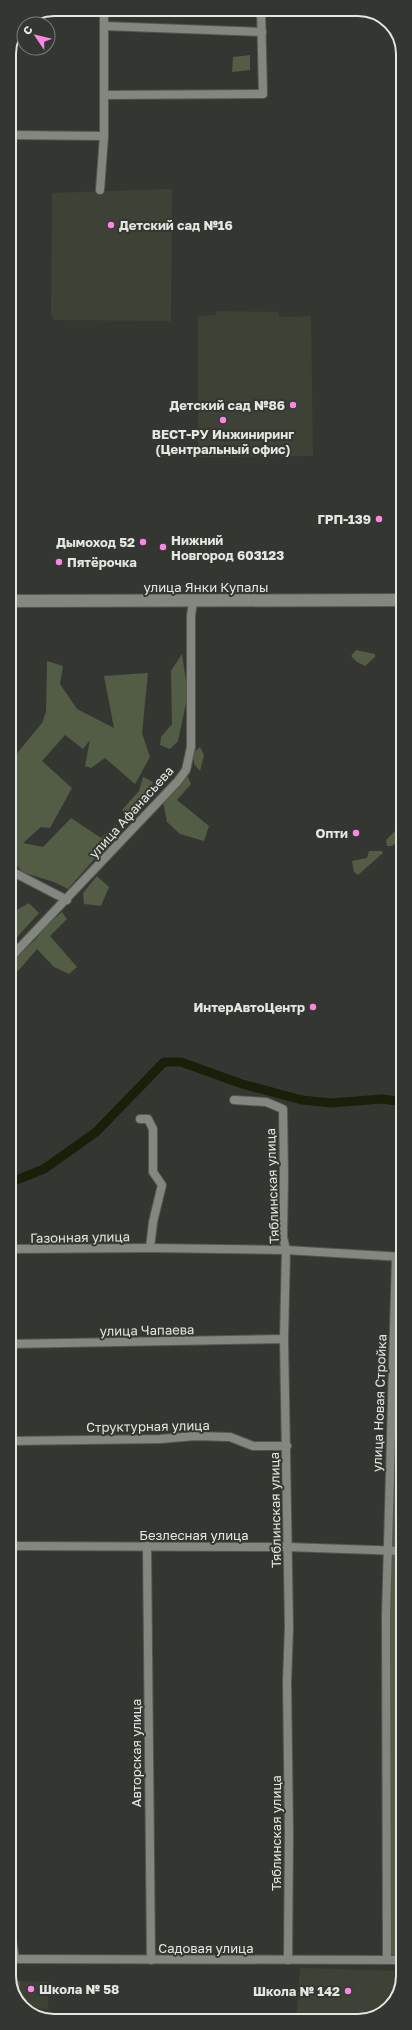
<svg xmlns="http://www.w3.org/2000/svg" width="412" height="2030" font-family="'Golos Text',sans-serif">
<rect width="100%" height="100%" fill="#343731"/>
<!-- built -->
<g fill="#3d4136">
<path d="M 172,189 L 171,321 L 54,320 L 51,314 L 52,193 Z"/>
<path d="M 217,311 L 279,312 L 279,317 L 311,316 L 313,456 L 198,457 L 198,316 L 216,315 Z"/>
<path d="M 300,1968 L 403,1971 L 403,1976 L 392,2006 L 364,2021 L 296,2021 Z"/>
<path d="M 9,1981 L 49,1982 L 48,2009 L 22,2008 Z"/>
</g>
<!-- green -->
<g fill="#535c44">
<path d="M 250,55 L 250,70 L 232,72 L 233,57 Z"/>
<path d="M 356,650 L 375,654 L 375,657 L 365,666 L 357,662 L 351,656 Z"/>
<path d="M 182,654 L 188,694 L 178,741 L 170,749 L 160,745 L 161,737 L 172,724 L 171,671 Z"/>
<path d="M 47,661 L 63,666 L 60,684 L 77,709 L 114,728 L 104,676 L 148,673 L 142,733 L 150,757 L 135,784 L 105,758 L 91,768 L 85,766 L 90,740 L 83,749 L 65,735 L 42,761 L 72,788 L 50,828 L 41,827 L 23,843 L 43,847 L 71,818 L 101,838 L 117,824 L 111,840 L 68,889 L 54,882 L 22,872 L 9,855 L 9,763 L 42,723 L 46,712 Z"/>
<path d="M 200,747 L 204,755 L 200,771 L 194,764 L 193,753 Z"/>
<path d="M 187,775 L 191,784 L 177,800 L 209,826 L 204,841 L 180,834 L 167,822 L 163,802 Z"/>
<path d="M 143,777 L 153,782 L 145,802 L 125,814 L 122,810 L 139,791 Z"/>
<path d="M 403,787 L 403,807 L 399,808 C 392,801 396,792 403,787 Z"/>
<path d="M 403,823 L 403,837 L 392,846 L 387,846 L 386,840 Z"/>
<path d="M 369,851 L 382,851 L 383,853 L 358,875 L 354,872 L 352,861 L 367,858 Z"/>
<path d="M 97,876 L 109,887 L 101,906 L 84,904 L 83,893 Z"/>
<path d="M 29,903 L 39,913 L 9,946 L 9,914 Z"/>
<path d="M 62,912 L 67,919 L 50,936 L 77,967 L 69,974 L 54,967 L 37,949 L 19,970 L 9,976 L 9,964 L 36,939 L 46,925 Z"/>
<path d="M 403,1259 L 403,1547 L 394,1547 L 390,1544 L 399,1263 Z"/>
<path d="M 396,1554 L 403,1554 L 403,1956 L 394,1957 L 390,1951 L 390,1564 L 392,1556 Z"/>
<path d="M 9,1981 L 20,1981 L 19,1991 L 14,1991 Z"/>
</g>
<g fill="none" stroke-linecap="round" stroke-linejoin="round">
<!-- canal -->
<path stroke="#182009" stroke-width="9" d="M 9,1183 L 44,1169 L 96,1132 L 164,1062 L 181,1062 L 242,1084 L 302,1100 L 331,1103 L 382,1099 L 397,1101 L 403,1104"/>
<defs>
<g id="street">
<path d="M 104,26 L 262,32"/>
<path d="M 104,95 L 263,94 L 261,9"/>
<path d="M 9,135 L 104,136"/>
<path d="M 100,190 L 104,136 L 104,9"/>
<path d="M 9,870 L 67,900"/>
<path d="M 9,959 L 178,781 L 186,770 L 191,747 L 191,616 L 193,601"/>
<path d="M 234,1100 L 266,1102 L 283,1109 L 284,1175 L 283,1237 L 286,1250 L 284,1339 L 289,1627 L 287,1682 L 289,1833 L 288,1960"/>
<path d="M 140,1119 L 148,1119 L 153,1129 L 153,1172 L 162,1185 L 153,1222 L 150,1248"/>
<path d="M 9,1249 L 150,1248 L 286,1250 L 403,1257"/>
<path d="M 9,1344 L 284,1339"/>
<path d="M 9,1441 L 160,1439 L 195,1436 L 230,1437 L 253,1446 L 287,1446"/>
<path d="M 9,1546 L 287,1547 L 403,1551"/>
<path d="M 147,1546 L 151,1960"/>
<path d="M 9,1922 L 15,1959"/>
<path d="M 9,1959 L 403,1960"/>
<path d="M 387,1960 L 386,1617 L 396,1257"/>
</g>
<path id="secondary" d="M 9,601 L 403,600"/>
</defs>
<!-- street casing -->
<use href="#street" stroke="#545651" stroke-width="10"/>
<!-- secondary casing -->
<use href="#secondary" stroke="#545651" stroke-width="14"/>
<!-- street -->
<use href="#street" stroke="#848780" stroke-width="8"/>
<!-- secondary -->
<use href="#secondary" stroke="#848780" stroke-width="12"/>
</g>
<!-- markers -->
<g fill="#fc86e3" stroke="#343731" stroke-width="1.5">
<circle cx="111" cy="225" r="4"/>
<circle cx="293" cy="405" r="4"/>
<circle cx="223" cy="420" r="4"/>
<circle cx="379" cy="519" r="4"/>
<circle cx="143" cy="542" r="4"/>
<circle cx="163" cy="547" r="4"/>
<circle cx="59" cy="562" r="4"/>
<circle cx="356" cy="833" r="4"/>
<circle cx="313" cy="1007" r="4"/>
<circle cx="31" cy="1989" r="4"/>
<circle cx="348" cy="1991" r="4"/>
</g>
<g text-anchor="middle" stroke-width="4" stroke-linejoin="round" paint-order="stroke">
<!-- poi labels -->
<g font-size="13" font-weight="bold" fill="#e4e6e2" stroke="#343731" text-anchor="end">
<text x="119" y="230" text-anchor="start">Детский сад №16</text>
<text x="285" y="410">Детский сад №86</text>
<text x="223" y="439" text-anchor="middle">ВЕСТ-РУ Инжиниринг<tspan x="223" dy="15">(Центральный офис)</tspan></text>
<text x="371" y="524">ГРП-139</text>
<text x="171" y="545" text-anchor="start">Нижний<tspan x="171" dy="15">Новгород 603123</tspan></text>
<text x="135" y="547">Дымоход 52</text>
<text x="67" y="567" text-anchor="start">Пятёрочка</text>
<text x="348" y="838">Опти</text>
<text x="305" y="1012">ИнтерАвтоЦентр</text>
<text x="39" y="1994" text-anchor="start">Школа № 58</text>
<text x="340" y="1996">Школа № 142</text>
</g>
<!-- street labels -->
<g font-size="13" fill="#e4e6e2" stroke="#343731">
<text x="206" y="592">улица Янки Купалы</text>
<text transform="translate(131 812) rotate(-48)" y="5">улица Афанасьева</text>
<text transform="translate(272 1186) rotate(-92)" y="5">Тяблинская улица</text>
<text transform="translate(80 1237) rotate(-1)" y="5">Газонная улица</text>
<text transform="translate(147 1330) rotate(-1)" y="5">улица Чапаева</text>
<text transform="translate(379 1403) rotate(-88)" y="5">улица Новая Стройка</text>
<text transform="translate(148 1426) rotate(-1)" y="5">Структурная улица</text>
<text transform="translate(275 1510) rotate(-91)" y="5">Тяблинская улица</text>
<text x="194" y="1540">Безлесная улица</text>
<text transform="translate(136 1753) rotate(-90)" y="5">Авторская улица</text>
<text transform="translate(276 1833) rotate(-90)" y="5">Тяблинская улица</text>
<text x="206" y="1953">Садовая улица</text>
</g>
</g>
<!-- crop -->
<path d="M0 0H412V2030H0ZM54 16H358A38 38 0 0 1 396 54V1976A38 38 0 0 1 358 2014H54A38 38 0 0 1 16 1976V54A38 38 0 0 1 54 16Z" fill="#343731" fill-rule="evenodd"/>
<path fill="none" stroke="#e4e6e2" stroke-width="2" d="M54 16H358A38 38 0 0 1 396 54V1976A38 38 0 0 1 358 2014H54A38 38 0 0 1 16 1976V54A38 38 0 0 1 54 16Z"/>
<!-- north arrow -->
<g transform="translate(36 36) rotate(305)"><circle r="19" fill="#343731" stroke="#7a7d78"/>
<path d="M0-3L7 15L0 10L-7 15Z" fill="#fc86e3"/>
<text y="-6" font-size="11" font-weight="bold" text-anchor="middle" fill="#e4e6e2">С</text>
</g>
</svg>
